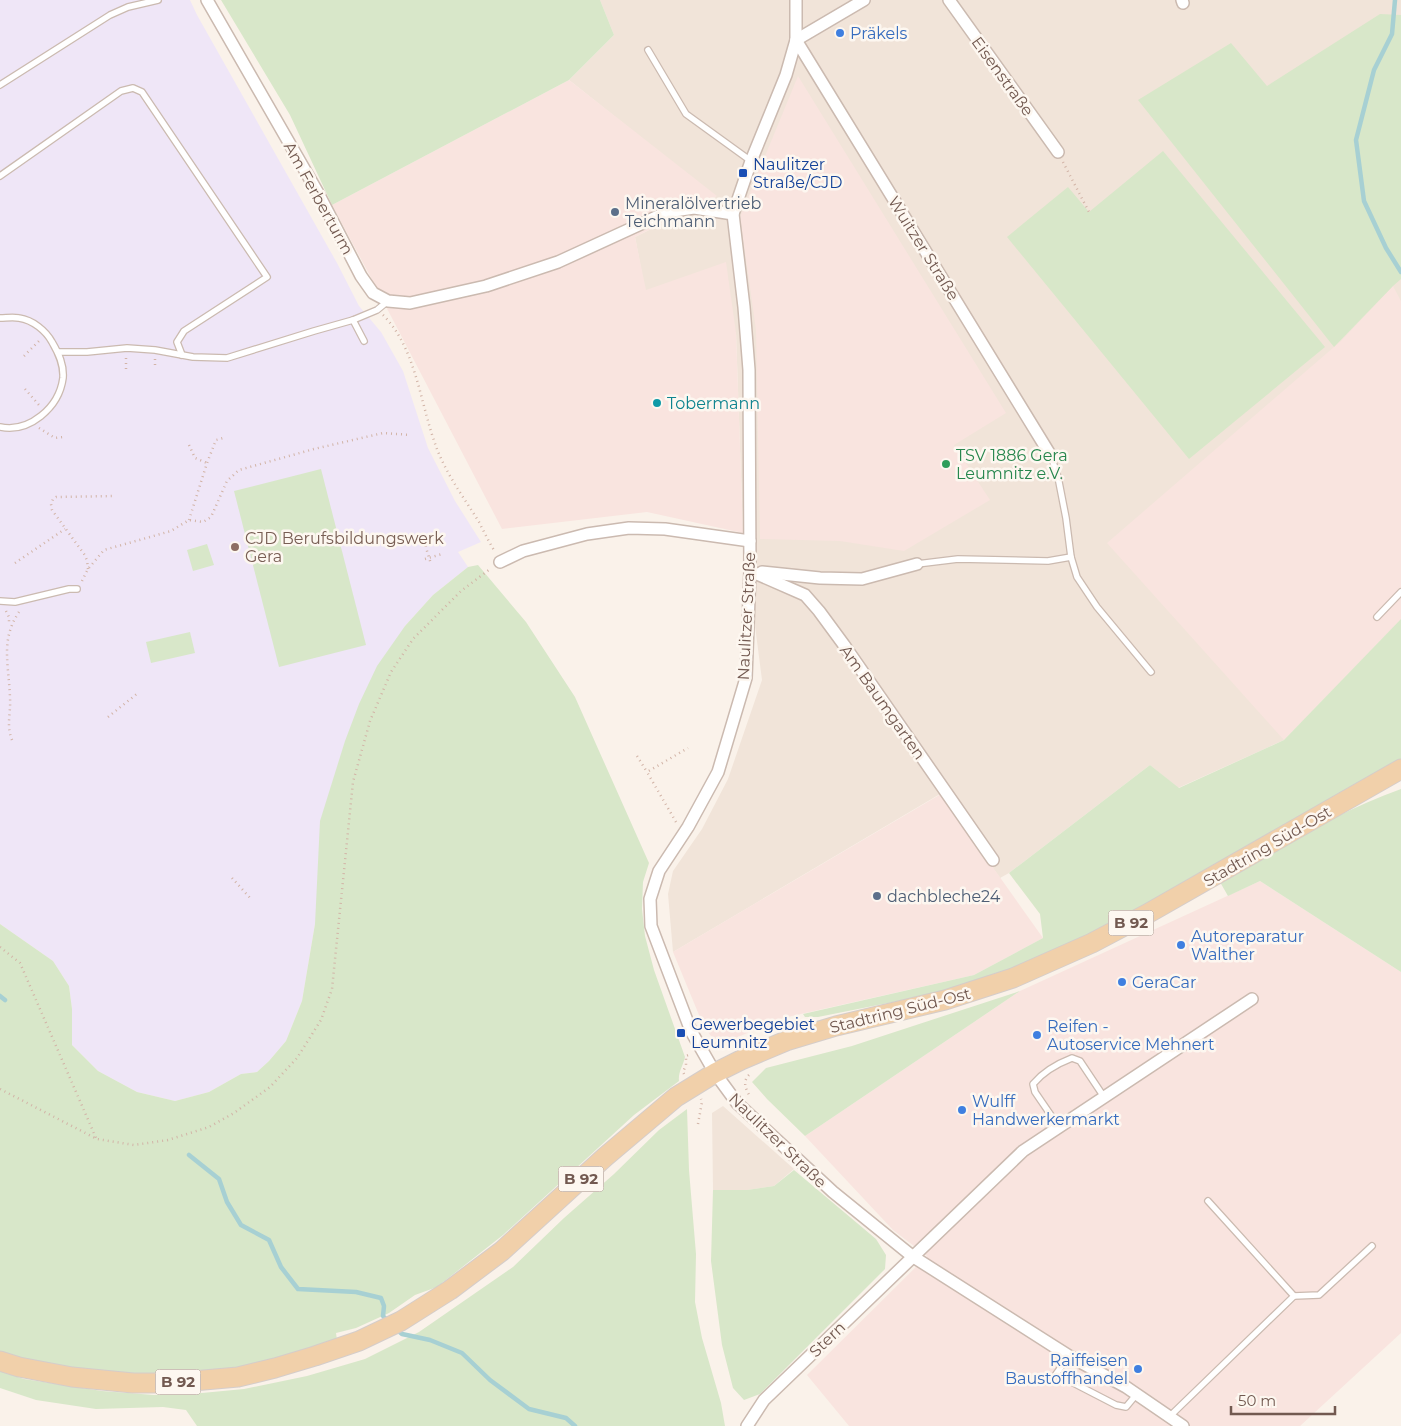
<svg xmlns="http://www.w3.org/2000/svg" width="1401" height="1426" font-family="Montserrat,sans-serif">
<rect width="100%" height="100%" fill="#faf2ea"/>
<!-- residential -->
<g fill="#f1e4d9">
<path d="M 600,0 L 1401,0 L 1401,619 L 1284,740 L 1178,788 L 1150,765 L 1009,873 L 1000,878 L 940,794 L 673,952 L 668,894 L 673,871 L 702,829 L 728,779 L 762,680 L 743,533 L 736,333 L 645,290 L 635,237 L 716,197 L 569,80 L 614,35 Z"/>
<path d="M 723,1106 L 794,1169 L 774,1186 L 747,1190 L 713,1190 L 712,1113 Z"/>
</g>
<!-- commercial -->
<g fill="#f9e4df">
<path d="M 798,76 L 1006,413 L 954,445 L 990,500 L 904,551 L 840,541 L 760,539 L 756,330 L 740,217 Z"/>
<path d="M 569,80 L 717,196 L 635,237 L 646,290 L 726,262 L 736,333 L 743,533 L 647,512 L 502,529 L 369,274 L 332,205 Z"/>
<path d="M 1393,286 L 1401,301 L 1401,619 L 1284,740 L 1107,543 L 1341,341 Z"/>
<path d="M 941,794 L 1043,938 L 974,975 L 783,1018 L 726,1042 L 718,1042 L 711,1036 L 704,1027 L 673,952 Z"/>
<path d="M 1260,881 L 1401,972 L 1401,1333 L 1300,1426 L 849,1426 L 807,1375 L 927,1256 L 893,1230 L 805,1136 L 1020,991 Z"/>
</g>
<!-- education -->
<path fill="#efe6f7" d="M 0,0 L 190,0 L 197,15 L 337,263 L 359,306 L 381,332 L 403,371 L 428,448 L 455,501 L 481,542 L 458,552 L 468,567 L 433,595 L 405,626 L 315,924 L 302,1001 L 286,1041 L 269,1061 L 257,1072 L 241,1074 L 209,1092 L 175,1101 L 137,1092 L 98,1071 L 72,1045 L 72,1009 L 69,986 L 53,961 L 0,924 Z"/>
<!-- green -->
<g fill="#d8e7c9">
<path d="M 221,0 L 600,0 L 614,35 L 569,80 L 332,205 L 290,115 Z"/>
<path d="M 1380,14 L 1401,15 L 1401,279 L 1393,286 L 1334,347 L 1138,100 L 1231,43 L 1267,86 Z"/>
<path d="M 1163,151 L 1325,347 L 1189,459 L 1007,237 L 1068,187 L 1089,212 Z"/>
<path d="M 321,469 L 366,645 L 279,667 L 234,491 Z"/>
<path d="M 207,544 L 214,565 L 193,571 L 187,550 Z"/>
<path d="M 478,565 L 526,622 L 575,697 L 649,863 L 643,882 L 642,909 L 645,936 L 654,970 L 685,1057 C 683,1066 678,1072 679,1081 L 634,1115 L 503,1235 L 437,1287 L 415,1295 L 389,1313 L 356,1328 L 336,1333 L 337,1340 C 313,1347 289,1356 264,1362 C 199,1378 129,1377 63,1366 C 42,1363 21,1357 0,1353 L 0,924 L 53,961 L 69,986 L 72,1009 L 72,1045 L 98,1071 L 137,1092 L 175,1101 L 209,1092 L 241,1074 L 257,1072 L 269,1061 L 286,1041 L 302,1001 L 315,924 L 320,821 L 345,741 L 359,704 L 377,666 L 405,626 L 433,595 L 468,567 Z"/>
<path d="M 1401,619 L 1401,762 L 1125,920 L 982,982 L 893,1002 L 818,1017 L 805,1017 L 803,1014 L 974,975 L 1043,938 L 1040,914 L 1009,873 L 1150,765 L 1179,788 L 1284,740 Z"/>
<path d="M 190,632 L 195,653 L 151,663 L 146,642 Z"/>
<path d="M 1401,789 L 1401,972 L 1260,881 L 1228,896 L 1220,882 C 1279,848 1337,812 1401,789 Z"/>
<path d="M 1020,991 L 805,1136 L 767,1099 L 752,1082 L 766,1068 L 852,1046 Z"/>
<path d="M 687,1109 L 689,1170 L 696,1254 L 695,1302 L 702,1338 L 721,1403 L 725,1426 L 197,1426 L 186,1410 L 163,1407 L 96,1409 L 36,1400 L 0,1388 L 0,1371 L 24,1379 L 102,1391 L 154,1395 L 202,1393 L 244,1389 L 307,1376 L 365,1359 L 419,1332 L 513,1267 L 564,1218 L 614,1174 L 659,1130 Z"/>
<path d="M 794,1170 L 876,1239 L 886,1255 L 885,1269 L 760,1394 L 744,1400 L 733,1388 L 722,1345 L 711,1261 L 713,1190 L 747,1190 L 774,1186 Z"/>
</g>
<g fill="none" stroke-linecap="round" stroke-linejoin="round">
<!-- stream -->
<g stroke="#a7d0d3" stroke-width="4.5">
<path d="M 1395,0 L 1392,34 L 1374,70 L 1356,140 L 1364,201 L 1386,248 L 1401,272"/>
<path d="M 0,996 L 5,1000"/>
<path d="M 189,1155 L 219,1179 L 227,1202 L 241,1225 L 269,1240 L 281,1267 L 298,1289 L 356,1292 L 381,1298 L 384,1306 L 383,1316 L 389,1322"/>
<path d="M 396,1329 L 402,1334 L 430,1340 L 462,1353 L 490,1380 L 529,1409 L 566,1418 L 575,1426"/>
</g>
<defs>
<g id="service">
<path d="M 648,50 L 686,114 L 751,161"/>
<path d="M 0,85 L 110,15 L 128,7 L 158,0"/>
<path d="M 0,176 L 121,91 L 133,88 L 142,92 L 267,277 L 184,331 L 177,342 L 182,355"/>
<path d="M 0,318 C 6,318 13,317 19,318 C 33,320 46,331 52,342 C 59,354 64,365 63,378 C 59,408 29,433 0,427"/>
<path d="M 353,320 L 364,341"/>
<path d="M 58,352 L 87,352 L 127,348 L 155,350 L 193,357 L 227,358 L 314,331 L 353,320 L 377,310 L 388,301"/>
<path d="M 1051,456 L 1058,477 L 1066,518 L 1071,557 L 1077,577 L 1097,607 L 1151,672"/>
<path d="M 917,564 L 958,559 L 1048,561 L 1071,557"/>
<path d="M 0,601 L 15,602 L 69,589 L 77,589"/>
<path d="M 1377,617 L 1401,592"/>
<path d="M 1059,1127 L 1035,1092 L 1033,1084 C 1043,1072 1059,1063 1072,1058 L 1080,1061 L 1104,1097"/>
<path d="M 1294,1296 L 1319,1295 L 1372,1246"/>
<path d="M 1069,1356 L 1056,1374 L 1116,1405 L 1126,1407 L 1136,1395"/>
<path d="M 1169,1417 L 1294,1296 L 1208,1201"/>
</g>
<g id="minor">
<path d="M 207,0 L 318,193 L 361,276 L 373,293 L 388,301 L 410,303 L 486,286 L 558,262 L 667,212 L 694,208 L 733,214"/>
<path d="M 796,0 L 796,40 L 786,75 L 751,161 L 733,214 L 744,307 L 749,370 L 750,571 L 746,678 L 718,772 L 688,827 L 659,871 L 650,899 L 651,926 L 691,1031 L 715,1073 L 737,1103 L 833,1192 L 912,1256 L 1069,1356 L 1126,1387 L 1183,1426"/>
<path d="M 949,0 L 1058,152"/>
<path d="M 1182,0 L 1183,3"/>
<path d="M 796,40 L 1051,456"/>
<path d="M 796,40 L 864,0"/>
<path d="M 500,562 L 523,551 L 587,534 L 629,528 L 665,529 L 750,541"/>
<path d="M 750,571 L 805,595 L 819,611 L 844,645 L 993,860"/>
<path d="M 762,572 L 820,578 L 862,579 L 917,564"/>
<path d="M 747,1426 L 764,1400 L 1023,1151 L 1252,999"/>
</g>
<path id="primary" d="M 0,1361 L 19,1367 L 72,1377 L 133,1383 L 170,1383 L 238,1377 L 275,1368 L 315,1356 L 359,1341 L 401,1321 L 450,1290 L 502,1251 L 605,1157 L 676,1097 L 715,1073 L 741,1060 L 786,1041 L 836,1026 L 945,1000 L 1013,978 L 1092,943 L 1147,914 L 1401,769"/>
</defs>
<!-- service casing -->
<use href="#service" stroke="#cbbab0" stroke-width="8"/>
<!-- minor casing -->
<use href="#minor" stroke="#cbbab0" stroke-width="14"/>
<!-- primary casing -->
<use href="#primary" stroke="#d5cdca" stroke-width="21"/>
<!-- path -->
<g stroke="#d2b4a7" stroke-width="2.5" stroke-dasharray="1 4" stroke-linecap="butt">
<path d="M 1063,162 L 1089,212"/>
<path d="M 383,315 C 417,349 420,405 437,449 C 447,475 464,498 479,522 C 484,532 489,542 495,552"/>
<path d="M 24,356 L 39,341"/>
<path d="M 155,365 L 155,359"/>
<path d="M 126,369 L 126,357"/>
<path d="M 25,389 L 39,405"/>
<path d="M 39,428 L 55,438 L 63,437"/>
<path d="M 189,445 L 195,458 L 207,463"/>
<path d="M 189,520 L 207,463 L 216,440 L 223,438"/>
<path d="M 424,541 L 431,564"/>
<path d="M 419,543 L 441,535"/>
<path d="M 425,559 L 442,554"/>
<path d="M 15,563 L 65,529"/>
<path d="M 88,569 L 87,560 L 84,554 L 52,510 L 51,504 L 53,499 L 56,497 L 114,496"/>
<path d="M 82,581 L 88,569 L 104,550 L 171,531 L 189,520 L 203,522 L 211,517 L 227,481 L 239,470 L 314,449 L 383,433 L 411,435"/>
<path d="M 6,611 L 9,617 L 9,622"/>
<path d="M 108,717 L 138,693"/>
<path d="M 12,740 C 6,724 11,714 10,698 C 9,665 0,640 19,612"/>
<path d="M 637,756 L 647,772"/>
<path d="M 676,822 L 647,772 L 688,748"/>
<path d="M 232,878 L 252,900"/>
<path d="M 0,947 L 20,963 L 96,1138"/>
<path d="M 711,1042 L 713,1041 C 723,1046 728,1045 738,1040 L 739,1044"/>
<path d="M 684,1074 L 683,1072 L 686,1065 L 686,1056 L 691,1054"/>
<path d="M 749,1075 C 742,1082 746,1089 750,1097"/>
<path d="M 0,1089 L 97,1139 L 134,1145 L 168,1140 L 209,1127 L 234,1113 L 270,1087 L 297,1058 L 321,1020 L 332,989 L 353,782 L 370,721 L 391,672 L 413,639 L 461,591 L 490,569"/>
<path d="M 698,1124 L 702,1102 L 701,1099"/>
</g>
<!-- service -->
<use href="#service" stroke="#fff" stroke-width="5.5"/>
<!-- minor -->
<use href="#minor" stroke="#fff" stroke-width="11"/>
<!-- primary -->
<use href="#primary" stroke="#f1d0aa" stroke-width="19"/>
</g>
<!-- markers -->
<g fill="#3f7fe0" stroke="#fdf7f0" stroke-width="2">
<circle cx="840" cy="33" r="5"/>
<circle cx="1181" cy="945" r="5"/>
<circle cx="1122" cy="982" r="5"/>
<circle cx="1037" cy="1035" r="5"/>
<circle cx="962" cy="1110" r="5"/>
<circle cx="1138" cy="1369" r="5"/>
</g>
<g fill="#1a4fb4" stroke="#fdf7f0" stroke-width="2">
<rect x="738" y="168" width="10" height="10" rx="2.5"/>
<rect x="676" y="1028" width="10" height="10" rx="2.5"/>
</g>
<g fill="#5c6f8a" stroke="#fdf7f0" stroke-width="2">
<circle cx="615" cy="212" r="5"/>
<circle cx="877" cy="896" r="5"/>
</g>
<circle fill="#0f9aa8" stroke="#fdf7f0" stroke-width="2" cx="657" cy="403" r="5"/>
<circle fill="#2e9e5b" stroke="#fdf7f0" stroke-width="2" cx="946" cy="464" r="5"/>
<circle fill="#8d6e63" stroke="#fdf7f0" stroke-width="2" cx="235" cy="547" r="5"/>
<g text-anchor="middle" stroke-width="5" stroke-linejoin="round" paint-order="stroke">
<!-- shield labels -->
<g fill="#fdf7f0" stroke="#9c8880" stroke-width="1">
<rect x="1108.5" y="910.5" width="45" height="25" rx="4"/>
<rect x="558.5" y="1166.5" width="45" height="25" rx="4"/>
<rect x="155.5" y="1369.5" width="45" height="25" rx="4"/>
</g>
<g font-size="15" font-weight="bold" fill="#725950">
<text x="1131" y="928">B 92</text>
<text x="581" y="1184">B 92</text>
<text x="178" y="1387">B 92</text>
</g>
<!-- shop labels -->
<g font-size="16" fill="#366cbe" stroke="#fdf7f0" text-anchor="start">
<text x="850" y="39">Präkels</text>
<text x="1191" y="942">Autoreparatur<tspan x="1191" dy="18">Walther</tspan></text>
<text x="1132" y="988">GeraCar</text>
<text x="1047" y="1032">Reifen -<tspan x="1047" dy="18">Autoservice Mehnert</tspan></text>
<text x="972" y="1107">Wulff<tspan x="972" dy="18">Handwerkermarkt</tspan></text>
<text x="1128" y="1366" text-anchor="end">Raiffeisen<tspan x="1128" dy="18">Baustoffhandel</tspan></text>
</g>
<!-- street labels -->
<g font-size="16" fill="#725950" stroke="#fdf7f0">
<text transform="translate(1003 76) rotate(54)" y="6">Eisenstraße</text>
<text transform="translate(319 198) rotate(61)" y="6">Am Ferberturm</text>
<text transform="translate(924 248) rotate(58)" y="6">Wuitzer Straße</text>
<text transform="translate(746 616) rotate(-87)" y="6">Naulitzer Straße</text>
<text transform="translate(883 702) rotate(55)" y="6">Am Baumgarten</text>
<text transform="translate(1267 846) rotate(-30)" y="6">Stadtring Süd-Ost</text>
<text transform="translate(900 1010) rotate(-14)" y="6">Stadtring Süd-Ost</text>
<text transform="translate(778 1140) rotate(44)" y="6">Naulitzer Straße</text>
<text transform="translate(827 1339) rotate(-44)" y="6">Stern</text>
</g>
<!-- transit labels -->
<g font-size="16" fill="#164399" stroke="#fdf7f0" text-anchor="start">
<text x="753" y="170">Naulitzer<tspan x="753" dy="18">Straße/CJD</tspan></text>
<text x="691" y="1030">Gewerbegebiet<tspan x="691" dy="18">Leumnitz</tspan></text>
</g>
<!-- service labels -->
<g font-size="16" fill="#4e5e75" stroke="#fdf7f0" text-anchor="start">
<text x="625" y="209">Mineralölvertrieb<tspan x="625" dy="18">Teichmann</tspan></text>
<text x="887" y="902">dachbleche24</text>
</g>
<!-- culture labels -->
<g font-size="16" fill="#0d838f" stroke="#fdf7f0" text-anchor="start">
<text x="667" y="409">Tobermann</text>
</g>
<!-- leisure labels -->
<g font-size="16" fill="#27864d" stroke="#fdf7f0" text-anchor="start">
<text x="956" y="461">TSV 1886 Gera<tspan x="956" dy="18">Leumnitz e.V.</tspan></text>
</g>
<!-- education labels -->
<g font-size="16" fill="#785e54" stroke="#fdf7f0" text-anchor="start">
<text x="245" y="544">CJD Berufsbildungswerk<tspan x="245" dy="18">Gera</tspan></text>
</g>
</g>
<!-- scale -->
<path d="M1231 1406v8h104v-8" fill="none" stroke="#725950" stroke-width="2.5"/>
<text x="1238" y="1406" font-size="15" fill="#725950" stroke="#fdf7f0" stroke-width="4" paint-order="stroke">50 m</text>
</svg>
